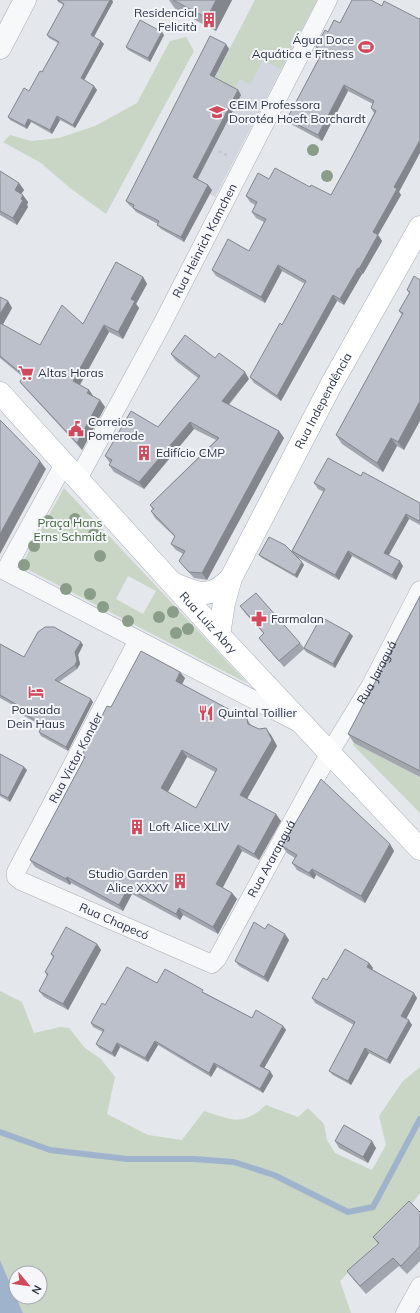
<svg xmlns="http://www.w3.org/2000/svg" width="420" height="1313" font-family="Mulish,sans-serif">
<rect width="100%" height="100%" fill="#e4e7ec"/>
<!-- built -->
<path fill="#d2d6de" d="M 255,0 L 317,0 L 215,197 L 148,162 L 214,39 L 230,48 Z"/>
<!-- green -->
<g fill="#c9d6c5" fill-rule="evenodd">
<path d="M 255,0 L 317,0 L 281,69 L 263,60 L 250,85 L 240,79 L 234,90 L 214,80 Z"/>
<path d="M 186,37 L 194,51 L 106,214 L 70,188 L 41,163 L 3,142 L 10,135 L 31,141 L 59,138 L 95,126 L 137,103 L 170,41 Z"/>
<path d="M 64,488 L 247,683 L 21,566 ZM 128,576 L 156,591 L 143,614 L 116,599 Z"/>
<path d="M 354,743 L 420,777 L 420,813 L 353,745 Z"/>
<path d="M 0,991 L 22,1002 L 34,1033 L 60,1027 L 69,1028 L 85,1048 L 101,1059 L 115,1077 L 107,1114 L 148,1135 L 182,1140 L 204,1111 C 233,1120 242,1127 266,1105 L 298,1117 L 308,1108 L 324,1124 L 327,1140 L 335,1153 L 372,1170 L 386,1145 L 379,1116 L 403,1081 L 420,1067 L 420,1193 L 403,1216 L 340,1281 L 351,1313 L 23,1313 L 0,1260 ZM 16,1273 L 40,1273 L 40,1297 L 16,1297 Z"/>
</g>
<!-- water -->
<path fill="#9fb4cc" d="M 0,1260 L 23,1313 L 0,1313 Z"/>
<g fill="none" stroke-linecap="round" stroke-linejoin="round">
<!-- stream -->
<path stroke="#9fb4cc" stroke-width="6" d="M 0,1132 L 50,1150 L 127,1159 L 194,1159 L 234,1162 L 274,1175 L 348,1212 L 373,1207 L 420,1119"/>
<defs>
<g id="minor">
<path d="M 64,464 L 5,571 L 297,722"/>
<path id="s1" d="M 78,479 L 162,324 L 328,0"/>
<path id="s2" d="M 138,640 L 16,872 L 16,877 L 21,881 L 212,964 L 217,959 L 330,752 L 371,685 L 420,590"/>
<path d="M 405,1313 L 420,1286"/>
</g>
<path id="tertiary" d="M 0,48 L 25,0"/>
<g id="secondary">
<path id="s3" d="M 0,393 L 219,635 L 420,849"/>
<path d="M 175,584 C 200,595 211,599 231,578"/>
<path id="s4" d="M 219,635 L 224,603 L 231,578 L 331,385 L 420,227"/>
</g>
</defs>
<!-- minor casing -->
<use href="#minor" stroke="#a9aeb7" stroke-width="19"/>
<!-- tertiary casing -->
<use href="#tertiary" stroke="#a9aeb7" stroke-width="23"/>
<!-- secondary casing -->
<use href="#secondary" stroke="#a9aeb7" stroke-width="23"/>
<!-- path -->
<path stroke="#c2c5cb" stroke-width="2.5" stroke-dasharray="3 3" stroke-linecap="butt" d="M 219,151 L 228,156"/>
<!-- minor -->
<use href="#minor" stroke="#f7f8fa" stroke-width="18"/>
<!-- tertiary -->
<use href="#tertiary" stroke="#f7f8fa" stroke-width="22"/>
<!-- secondary -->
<use href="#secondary" stroke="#fff" stroke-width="22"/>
</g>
<!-- trees -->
<g fill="#899d89">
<circle cx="313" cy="150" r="6"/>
<circle cx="327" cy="176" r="6"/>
<circle cx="75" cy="519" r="6"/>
<circle cx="48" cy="521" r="6"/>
<circle cx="94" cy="534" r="6"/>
<circle cx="34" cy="546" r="6"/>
<circle cx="100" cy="556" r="6"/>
<circle cx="24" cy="565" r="6"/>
<circle cx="66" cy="589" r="6"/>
<circle cx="90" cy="594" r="6"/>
<circle cx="103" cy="607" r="6"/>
<circle cx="173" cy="612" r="6"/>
<circle cx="159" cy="617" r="6"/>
<circle cx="128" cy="621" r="6"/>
<circle cx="188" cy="629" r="6"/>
<circle cx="176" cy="633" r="6"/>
</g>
<!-- wall -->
<g fill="#a1a5ae" fill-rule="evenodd">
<path d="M 57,0 L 112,0 L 113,2 L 94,37 L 101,41 L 104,44 L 84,80 L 97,90 L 75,128 L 60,120 L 52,134 L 31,122 L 27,129 L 10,120 L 8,117 L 29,91 L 42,72 L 58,43 L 49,38 L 47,35 L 64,5 L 58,2 Z"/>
<path d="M 169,0 L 232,0 L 216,31 L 176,10 Z"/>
<path d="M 352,0 L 399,192 L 401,195 L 378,235 L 382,241 L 363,274 L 362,274 L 344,305 L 337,301 L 281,401 L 254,383 L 250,377 L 282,325 L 305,284 L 282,271 L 265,303 L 216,276 L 212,270 L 249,251 L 264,222 L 256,218 L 252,212 L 255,205 L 250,202 L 246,196 L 269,179 L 310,187 L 331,195 L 353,155 L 374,113 L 371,108 L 373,104 L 348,91 L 322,141 L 291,124 L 287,119 L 321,54 L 320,53 L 316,47 L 328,32 L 340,23 Z"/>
<path d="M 164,35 L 150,62 L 128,50 L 126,47 Z"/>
<path d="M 229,49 L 214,78 L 238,90 L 241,95 L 197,179 L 208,185 L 212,190 L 184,242 L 161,229 L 157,225 L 158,224 L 136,212 L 133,208 L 129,205 L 126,201 Z"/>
<path d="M 0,171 L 19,183 L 24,190 L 21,194 L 28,202 L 27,205 L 28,207 L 17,225 L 0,215 Z"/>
<path d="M 143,277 L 147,284 L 136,304 L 139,308 L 123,339 L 109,332 L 80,385 L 89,390 L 93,396 L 100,400 L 105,407 L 82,450 L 25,388 L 20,382 L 23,377 L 0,358 L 0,297 L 8,301 L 12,308 L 2,325 L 40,345 L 83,324 Z"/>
<path d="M 420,280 L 404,450 L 397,446 L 383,472 L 342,444 L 336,435 L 402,315 L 399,311 L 409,293 L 407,290 Z"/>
<path d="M 171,354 L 215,358 L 249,379 L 229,405 L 279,431 L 284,438 L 207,580 L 194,578 L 184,567 L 179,561 L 183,554 L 176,550 L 171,544 L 175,537 L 155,518 L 151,511 L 153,510 L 150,505 L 216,440 L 194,429 L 144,489 L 114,472 L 109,465 L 110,463 L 105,456 L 158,427 L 198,378 L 176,361 Z"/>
<path d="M 361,476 L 420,503 L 420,525 L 409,519 L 389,555 L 403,566 L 396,580 L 352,556 L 339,580 L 297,557 L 304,565 L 297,578 L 262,558 L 259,555 L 293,553 L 292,551 L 324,492 L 318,489 L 314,483 Z"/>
<path d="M 420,596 L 420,777 L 354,743 L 348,734 Z"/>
<path d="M 240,606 L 300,643 L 304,648 L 353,636 L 335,668 L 306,652 L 304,649 L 284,667 L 264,644 L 259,638 L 264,634 L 245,613 Z"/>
<path d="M 81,642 L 83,645 L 78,655 L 80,664 L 77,669 L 59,682 L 93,702 L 68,751 L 41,736 L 39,732 L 42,726 L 19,713 L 17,710 L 18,708 L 0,698 L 0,644 L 24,657 Z"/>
<path d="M 185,678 L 182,685 L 247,719 L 251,725 L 271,735 L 277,746 L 247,799 L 281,821 L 259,860 L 242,851 L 222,888 L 232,893 L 237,899 L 218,934 L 183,915 L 180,920 L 132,894 L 123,911 L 71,883 L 70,885 L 35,867 L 30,860 L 84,759 L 82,755 L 111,707 ZM 187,757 L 215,772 L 196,808 L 168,792 Z"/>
<path d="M 0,754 L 27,770 L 10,802 L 0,796 Z"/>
<path d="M 390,844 L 394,851 L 365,903 L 316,875 L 314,879 L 297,870 L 292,863 L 295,858 L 287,853 L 282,846 Z"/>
<path d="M 265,929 L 289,940 L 268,982 L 239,966 L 235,961 Z"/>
<path d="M 97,944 L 101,950 L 68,1010 L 44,997 L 39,991 L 47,976 L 45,972 L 53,957 L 51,954 Z"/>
<path d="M 369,963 L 373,968 L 372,969 L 417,998 L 406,1019 L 412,1025 L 390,1064 L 369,1053 L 351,1085 L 333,1075 L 329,1071 L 354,1025 L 315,1003 L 312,998 L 327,980 Z"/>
<path d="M 157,983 L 205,993 L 252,1018 L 283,1026 L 286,1030 L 264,1068 L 270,1071 L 273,1076 L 263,1093 L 217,1067 L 211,1077 L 158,1045 L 148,1062 L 120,1047 L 115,1057 L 99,1048 L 96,1044 L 103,1032 L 93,1027 L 91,1023 L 105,1005 Z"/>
<path d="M 335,1141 L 376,1148 L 368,1163 L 339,1148 Z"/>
<path d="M 420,1212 L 420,1261 L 407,1274 L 399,1266 L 366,1294 L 353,1279 L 347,1271 L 378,1244 L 373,1237 Z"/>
</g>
<!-- shaded-wall -->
<g fill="#83868d">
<path d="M 110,0 L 112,0 L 113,2 L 93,38 L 91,35 Z"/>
<path d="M 216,0 L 232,0 L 216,31 L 207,18 Z"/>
<path d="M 162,32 L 164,35 L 150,62 L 148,58 Z"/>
<path d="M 101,41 L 104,44 L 83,82 L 81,78 Z"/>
<path d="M 226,44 L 229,49 L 213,80 L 210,75 Z"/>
<path d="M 344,85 L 348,91 L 322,141 L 318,135 Z"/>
<path d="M 94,86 L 97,90 L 75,128 L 73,125 Z"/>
<path d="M 238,90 L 241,95 L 196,182 L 193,177 Z"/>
<path d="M 57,116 L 60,120 L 52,134 L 50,130 Z"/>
<path d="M 28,119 L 31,122 L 27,129 L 25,126 Z"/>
<path d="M 420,140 L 420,153 L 399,192 L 401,195 L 378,235 L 382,241 L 363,274 L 359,269 L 373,232 L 394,187 Z"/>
<path d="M 19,183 L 24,190 L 19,197 L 15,190 Z"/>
<path d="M 208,185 L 212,190 L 184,242 L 181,237 Z"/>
<path d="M 23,195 L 28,202 L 27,205 L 28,207 L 17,225 L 13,218 Z"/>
<path d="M 278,265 L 282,271 L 265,303 L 261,297 Z"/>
<path d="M 358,268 L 362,274 L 344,305 L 340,299 Z"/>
<path d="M 143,277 L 147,284 L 136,304 L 139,308 L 123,339 L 118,332 L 131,299 Z"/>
<path d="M 333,295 L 337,301 L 281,401 L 277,396 Z"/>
<path d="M 8,301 L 12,308 L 1,328 L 0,327 L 0,314 Z"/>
<path d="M 104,325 L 109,332 L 78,388 L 73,381 Z"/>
<path d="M 245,372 L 249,379 L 226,407 L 222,401 Z"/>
<path d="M 89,390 L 94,397 L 87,393 Z"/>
<path d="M 100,400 L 105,407 L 82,450 L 77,443 Z"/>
<path d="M 420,401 L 420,421 L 404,450 L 398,442 Z"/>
<path d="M 190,422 L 194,429 L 144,489 L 139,482 Z"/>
<path d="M 279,431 L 284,438 L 207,580 L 202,573 Z"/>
<path d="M 391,438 L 397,446 L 383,472 L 377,463 Z"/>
<path d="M 40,461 L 46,469 L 0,554 L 0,534 Z"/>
<path d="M 406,514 L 409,519 L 387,558 L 384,553 Z"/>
<path d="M 348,551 L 352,556 L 339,580 L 335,575 Z"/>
<path d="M 400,561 L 403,566 L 396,580 L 392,575 Z"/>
<path d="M 302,562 L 304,565 L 297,578 L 295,575 Z"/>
<path d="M 350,633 L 353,636 L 335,668 L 333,664 Z"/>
<path d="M 81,642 L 83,645 L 78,655 L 80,664 L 77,669 L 75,665 L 75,652 Z"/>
<path d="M 180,672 L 185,678 L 180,688 L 176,681 Z"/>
<path d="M 91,699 L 93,702 L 68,751 L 66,747 Z"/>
<path d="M 266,728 L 271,735 L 277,746 L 245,802 L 240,795 Z"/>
<path d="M 182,750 L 187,757 L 166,795 L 161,788 Z"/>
<path d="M 24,767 L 27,770 L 10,802 L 8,798 Z"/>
<path d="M 276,814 L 281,821 L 259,860 L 254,854 Z"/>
<path d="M 390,844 L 394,851 L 365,903 L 361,896 Z"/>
<path d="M 238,845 L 242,851 L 221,891 L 216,884 Z"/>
<path d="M 312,869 L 316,875 L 314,879 L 309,873 Z"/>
<path d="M 67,877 L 71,883 L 70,885 L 66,879 Z"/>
<path d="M 128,888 L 132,894 L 123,911 L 119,905 Z"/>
<path d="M 232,893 L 237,899 L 218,934 L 213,927 Z"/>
<path d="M 179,908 L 183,915 L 180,920 L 176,914 Z"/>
<path d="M 285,934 L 289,940 L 268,982 L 264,977 Z"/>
<path d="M 97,944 L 101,950 L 68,1010 L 63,1004 Z"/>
<path d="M 369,963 L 373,968 L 371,971 L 367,967 Z"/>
<path d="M 414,993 L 417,998 L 405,1021 L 401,1016 Z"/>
<path d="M 409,1020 L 412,1025 L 390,1064 L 387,1060 Z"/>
<path d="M 283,1026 L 286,1030 L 263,1070 L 260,1066 Z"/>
<path d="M 155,1041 L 158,1045 L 148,1062 L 145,1058 Z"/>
<path d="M 117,1043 L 120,1047 L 115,1057 L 112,1053 Z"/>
<path d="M 365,1048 L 369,1053 L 351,1085 L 348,1081 Z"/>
<path d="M 214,1063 L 217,1067 L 211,1077 L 209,1073 Z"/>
<path d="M 270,1071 L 273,1076 L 263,1093 L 260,1089 Z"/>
<path d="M 372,1141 L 376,1148 L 368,1163 L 363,1157 Z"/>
</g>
<!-- building -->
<g fill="#bbc0ca" stroke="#83868d" fill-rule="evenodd">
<path d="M 58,0 L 110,0 L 91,35 L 101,41 L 81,78 L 94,86 L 73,125 L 57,116 L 50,130 L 28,119 L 25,126 L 8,117 L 24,88 L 29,91 L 40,71 L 42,72 L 59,42 L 47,35 L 64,4 Z"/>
<path d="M 173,0 L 216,0 L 207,18 Z"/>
<path d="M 352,0 L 371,0 L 382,6 L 384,1 L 419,19 L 420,18 L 420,140 L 394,187 L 397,189 L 373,232 L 378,235 L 359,269 L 358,268 L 340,299 L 333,295 L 277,396 L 250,377 L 280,323 L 282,325 L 306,281 L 278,265 L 261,297 L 212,270 L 228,239 L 249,251 L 266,219 L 252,212 L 257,202 L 246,196 L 258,173 L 269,179 L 275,168 L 310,187 L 311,185 L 331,195 L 353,155 L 376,111 L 371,108 L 374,101 L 344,85 L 318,135 L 287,119 L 323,51 L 316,47 L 325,30 L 328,32 L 334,20 L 340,23 Z"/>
<path d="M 140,20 L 162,32 L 148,58 L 126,47 Z"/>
<path d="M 210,36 L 226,44 L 210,75 L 238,90 L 193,177 L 208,185 L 181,237 L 157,225 L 159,221 L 133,208 L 134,205 L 126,201 Z"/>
<path d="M 0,171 L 19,183 L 15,190 L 23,195 L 21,199 L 23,200 L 13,218 L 0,211 Z"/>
<path d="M 116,262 L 143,277 L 131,299 L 135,301 L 118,332 L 104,325 L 73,381 L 89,390 L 87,393 L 100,400 L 77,443 L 20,382 L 24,374 L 16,369 L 0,356 L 0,323 L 40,345 L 62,305 L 83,324 Z"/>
<path d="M 414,276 L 420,280 L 420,401 L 398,442 L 391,438 L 377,463 L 336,435 L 403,313 L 399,311 L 410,292 L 407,290 Z"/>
<path d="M 0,297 L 8,301 L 0,314 Z"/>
<path d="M 185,335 L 215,358 L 219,353 L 245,372 L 222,401 L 279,431 L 202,573 L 189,572 L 179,561 L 185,551 L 171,544 L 175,536 L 151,511 L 154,509 L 150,505 L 219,438 L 190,422 L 139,482 L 109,465 L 112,460 L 105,456 L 131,411 L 158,427 L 200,376 L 171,354 Z"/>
<path d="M 0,420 L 3,423 L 40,461 L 0,534 Z"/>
<path d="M 328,458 L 361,476 L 363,472 L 420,503 L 420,519 L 419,521 L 406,514 L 384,553 L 400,561 L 392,575 L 348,551 L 335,575 L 292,551 L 325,489 L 314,483 Z"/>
<path d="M 269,537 L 285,545 L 302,562 L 295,575 L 259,555 Z"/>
<path d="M 256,593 L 300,643 L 279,661 L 259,638 L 264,633 L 240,606 Z"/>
<path d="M 420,596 L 420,771 L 348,734 Z"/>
<path d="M 321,617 L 350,633 L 333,664 L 304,648 Z"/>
<path d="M 45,627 L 54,627 L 81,642 L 75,652 L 77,661 L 75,665 L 55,680 L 91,699 L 66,747 L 39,732 L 43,724 L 17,710 L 19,706 L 0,695 L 0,644 L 24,657 L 38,632 Z"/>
<path d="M 141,651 L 180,672 L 176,681 L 247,719 L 248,724 L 259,729 L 266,728 L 272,740 L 240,795 L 276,814 L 254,854 L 238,845 L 216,884 L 232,893 L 213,927 L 179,908 L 176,914 L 128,888 L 119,905 L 67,877 L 66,879 L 30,860 L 85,757 L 82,755 L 107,706 L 111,707 ZM 182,750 L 217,769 L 196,808 L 161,788 Z"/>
<path d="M 0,754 L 24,767 L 8,798 L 0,794 Z"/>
<path d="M 321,779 L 390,844 L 361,896 L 312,869 L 309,873 L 292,863 L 297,855 L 282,846 Z"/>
<path d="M 254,922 L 265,929 L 268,924 L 285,934 L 264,977 L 235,961 Z"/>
<path d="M 66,927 L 97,944 L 63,1004 L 39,991 L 48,974 L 45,972 L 54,956 L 51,954 Z"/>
<path d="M 345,949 L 369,963 L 367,967 L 414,993 L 401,1016 L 409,1020 L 387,1060 L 365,1048 L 348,1081 L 329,1071 L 355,1022 L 312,998 L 323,978 L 327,980 Z"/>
<path d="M 127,967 L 157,983 L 165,969 L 203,990 L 202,992 L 252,1018 L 256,1010 L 283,1026 L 260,1066 L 270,1071 L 260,1089 L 214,1063 L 209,1073 L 155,1041 L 145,1058 L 117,1043 L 112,1053 L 96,1044 L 104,1030 L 91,1023 L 102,1003 L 105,1005 Z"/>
<path d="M 344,1125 L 372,1141 L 363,1157 L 335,1141 Z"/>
<path d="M 409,1201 L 420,1212 L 420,1246 L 401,1266 L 393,1258 L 360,1286 L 347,1271 L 379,1243 L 373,1237 Z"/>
</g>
<!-- icons -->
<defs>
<symbol id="building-bare" viewBox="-9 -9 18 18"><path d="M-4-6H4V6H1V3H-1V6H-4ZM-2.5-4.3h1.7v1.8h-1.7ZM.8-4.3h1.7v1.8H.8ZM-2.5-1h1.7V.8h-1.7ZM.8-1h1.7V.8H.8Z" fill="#d1495b" stroke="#f4f6f9" stroke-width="2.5" paint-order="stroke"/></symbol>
<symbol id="stadium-bare" viewBox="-9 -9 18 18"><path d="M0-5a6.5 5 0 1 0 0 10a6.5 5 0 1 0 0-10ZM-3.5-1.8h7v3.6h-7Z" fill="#d1495b" stroke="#f4f6f9" stroke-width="2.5" paint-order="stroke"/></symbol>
<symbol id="school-bare" viewBox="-9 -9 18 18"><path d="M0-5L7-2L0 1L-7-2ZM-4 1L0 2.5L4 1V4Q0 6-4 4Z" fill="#d1495b" stroke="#f4f6f9" stroke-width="2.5" paint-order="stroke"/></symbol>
<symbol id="supermarket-bare" viewBox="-9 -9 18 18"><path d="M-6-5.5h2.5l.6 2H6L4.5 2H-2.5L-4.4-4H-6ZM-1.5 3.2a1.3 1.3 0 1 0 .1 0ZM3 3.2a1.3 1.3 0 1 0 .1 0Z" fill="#d1495b" stroke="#f4f6f9" stroke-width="2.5" paint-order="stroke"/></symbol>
<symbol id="civic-bare" viewBox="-9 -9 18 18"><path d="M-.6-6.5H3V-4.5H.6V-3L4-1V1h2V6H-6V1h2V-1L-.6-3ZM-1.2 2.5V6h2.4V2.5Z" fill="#d1495b" stroke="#f4f6f9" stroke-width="2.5" paint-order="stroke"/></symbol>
<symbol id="pharmacy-bare" viewBox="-9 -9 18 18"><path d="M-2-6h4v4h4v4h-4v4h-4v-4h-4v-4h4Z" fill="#d1495b" stroke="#f4f6f9" stroke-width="2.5" paint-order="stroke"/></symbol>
<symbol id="hotel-bare" viewBox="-9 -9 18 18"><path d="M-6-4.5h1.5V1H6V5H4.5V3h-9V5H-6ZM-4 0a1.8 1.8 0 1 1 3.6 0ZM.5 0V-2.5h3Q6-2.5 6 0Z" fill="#d1495b" stroke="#f4f6f9" stroke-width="2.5" paint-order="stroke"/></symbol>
<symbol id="restaurant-bare" viewBox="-9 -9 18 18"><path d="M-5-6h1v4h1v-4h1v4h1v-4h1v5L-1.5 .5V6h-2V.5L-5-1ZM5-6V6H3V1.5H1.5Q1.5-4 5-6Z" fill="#d1495b" stroke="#f4f6f9" stroke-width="2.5" paint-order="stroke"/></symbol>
</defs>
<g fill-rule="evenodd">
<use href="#building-bare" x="198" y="9" width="22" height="22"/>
<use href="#stadium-bare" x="355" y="36" width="22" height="22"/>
<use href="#school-bare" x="206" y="101" width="22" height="22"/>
<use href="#supermarket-bare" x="15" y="362" width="22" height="22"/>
<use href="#civic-bare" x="65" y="418" width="22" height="22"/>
<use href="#building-bare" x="133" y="442" width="22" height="22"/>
<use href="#pharmacy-bare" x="248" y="608" width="22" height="22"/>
<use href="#hotel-bare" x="25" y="681" width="22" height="22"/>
<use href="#restaurant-bare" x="195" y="702" width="22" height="22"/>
<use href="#building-bare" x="126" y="816" width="22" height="22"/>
<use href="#building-bare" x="169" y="870" width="22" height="22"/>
</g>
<g text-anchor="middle" stroke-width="4" stroke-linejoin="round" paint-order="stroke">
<!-- poi labels -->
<g font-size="12" fill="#2b3445" stroke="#f4f6f9" text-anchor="start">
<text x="197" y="17" text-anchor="end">Residencial<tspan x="197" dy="14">Felicità</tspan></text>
<text x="354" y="44" text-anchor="end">Água Doce<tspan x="354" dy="14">Aquática e Fitness</tspan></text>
<text x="229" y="109">CEIM Professora<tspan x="229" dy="14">Dorotéa Hoeft Borchardt</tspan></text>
<text x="38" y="377">Altas Horas</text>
<text x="88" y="426">Correios<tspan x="88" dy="14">Pomerode</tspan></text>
<text x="156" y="457">Edifício CMP</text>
<text x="271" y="623">Farmalan</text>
<text x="36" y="714" text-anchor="middle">Pousada<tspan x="36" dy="14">Dein Haus</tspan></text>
<text x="218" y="717">Quintal Toillier</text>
<text x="149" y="831">Loft Alice XLIV</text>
<text x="168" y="878" text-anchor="end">Studio Garden<tspan x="168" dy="14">Alice XXXV</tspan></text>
</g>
<!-- street labels -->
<g font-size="12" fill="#2b3445" stroke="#f4f6f9">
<text dy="4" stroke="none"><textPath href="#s1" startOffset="270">Rua Heinrich Kamchen</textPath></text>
<text dy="4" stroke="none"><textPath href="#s4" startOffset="258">Rua Independência</textPath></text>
<text dy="4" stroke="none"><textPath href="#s3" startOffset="310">Rua Luiz Abry</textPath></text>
<text dy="4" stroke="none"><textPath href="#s2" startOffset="817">Rua Jaraguá</textPath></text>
<text transform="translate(76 758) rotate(-62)" y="4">Rua Victor Konder</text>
<text dy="4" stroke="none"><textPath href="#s2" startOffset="603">Rua Araranguá</textPath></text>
<text dy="4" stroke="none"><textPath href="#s2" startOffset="375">Rua Chapecó</textPath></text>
</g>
<!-- park labels -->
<g font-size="12" fill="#3f6138" stroke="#f4f6f9">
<text x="70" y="527">Praça Hans<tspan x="70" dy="14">Erns Schmidt</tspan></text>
</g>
</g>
<!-- north arrow -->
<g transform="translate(28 1285) rotate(119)"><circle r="19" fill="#f4f6f9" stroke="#a4a8b1"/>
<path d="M0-3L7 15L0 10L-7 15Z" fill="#d1495b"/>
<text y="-6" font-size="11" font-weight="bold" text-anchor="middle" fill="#2b3445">N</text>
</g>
</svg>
